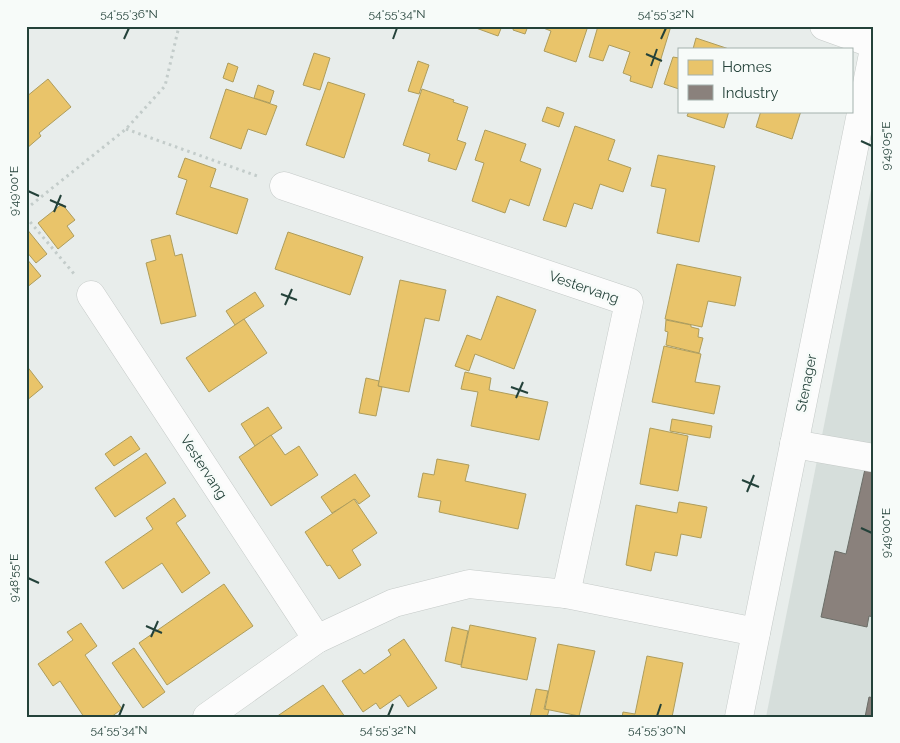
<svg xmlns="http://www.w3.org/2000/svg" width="900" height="743" font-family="Raleway,sans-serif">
<rect width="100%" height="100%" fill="#e8edeb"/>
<!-- built -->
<path fill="#d6dedb" d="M 874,174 L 874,717 L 766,717 Z"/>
<!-- homes -->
<g fill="#e9c46a" stroke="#ae9d5c">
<path d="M 476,26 L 502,26 L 498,36 L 476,28 Z"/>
<path d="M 514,26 L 528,26 L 525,34 L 513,30 Z"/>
<path d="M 538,26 L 588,26 L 576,62 L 544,51 L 551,31 Z"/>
<path d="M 598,26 L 671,26 L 652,88 L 630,81 L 631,76 L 623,73 L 630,52 L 609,45 L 603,61 L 589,57 Z"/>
<path d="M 696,38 L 729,49 L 693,49 Z"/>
<path d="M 314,53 L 330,58 L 320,90 L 303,85 Z"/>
<path d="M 673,57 L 679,58 L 679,89 L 664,84 Z"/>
<path d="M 418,61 L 429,65 L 419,94 L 408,91 Z"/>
<path d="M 228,63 L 238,67 L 233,82 L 223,78 Z"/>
<path d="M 48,79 L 71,107 L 39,133 L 41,136 L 26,149 L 26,97 Z"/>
<path d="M 328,82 L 365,94 L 344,158 L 306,145 Z"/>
<path d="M 258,85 L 274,91 L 270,103 L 254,98 Z"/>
<path d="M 226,89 L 277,106 L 266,135 L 248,129 L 241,149 L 210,138 Z"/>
<path d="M 422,89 L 454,100 L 453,102 L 468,107 L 457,140 L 466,143 L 456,170 L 428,161 L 430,154 L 403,145 Z"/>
<path d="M 547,107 L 564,113 L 559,127 L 542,121 Z"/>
<path d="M 689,111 L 729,111 L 724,128 L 687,116 Z"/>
<path d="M 761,111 L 801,111 L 792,139 L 756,127 Z"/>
<path d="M 575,126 L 615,140 L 608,160 L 631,168 L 623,192 L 600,184 L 592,209 L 574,203 L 566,227 L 543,220 Z"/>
<path d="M 485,130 L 526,144 L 520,161 L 541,169 L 529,206 L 510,199 L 505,213 L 472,201 L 484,163 L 475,160 Z"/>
<path d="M 658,155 L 715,166 L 699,242 L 657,233 L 666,189 L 651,186 Z"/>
<path d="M 185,158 L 216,169 L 210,187 L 248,199 L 237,234 L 176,214 L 187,180 L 178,177 Z"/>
<path d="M 62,204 L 75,220 L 67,226 L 74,236 L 58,249 L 38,223 Z"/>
<path d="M 26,228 L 47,254 L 36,263 L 26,251 Z"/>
<path d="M 288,232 L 363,257 L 350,295 L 275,269 Z"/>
<path d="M 170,235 L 175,256 L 182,254 L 196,316 L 161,324 L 146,263 L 156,260 L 151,240 Z"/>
<path d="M 26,258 L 41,276 L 26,288 Z"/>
<path d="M 677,264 L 741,277 L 735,306 L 708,301 L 702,327 L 665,319 Z"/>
<path d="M 400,280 L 446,290 L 439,321 L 425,318 L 409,392 L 378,386 Z"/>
<path d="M 255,292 L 264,306 L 235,325 L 226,311 Z"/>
<path d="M 497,296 L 536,310 L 514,369 L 475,354 L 469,371 L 455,366 L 467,335 L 481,340 Z"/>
<path d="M 244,319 L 267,353 L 209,392 L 186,358 Z"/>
<path d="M 666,320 L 691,325 L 691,327 L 699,329 L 698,337 L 703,338 L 699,353 L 666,345 L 668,332 L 665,331 Z"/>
<path d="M 664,346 L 701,354 L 695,382 L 720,386 L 714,414 L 652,402 Z"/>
<path d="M 26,365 L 43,387 L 26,401 Z"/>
<path d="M 465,372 L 491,378 L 489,390 L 548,402 L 539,440 L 471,426 L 478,392 L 461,389 Z"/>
<path d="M 366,378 L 379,381 L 378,386 L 382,387 L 376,416 L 359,413 Z"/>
<path d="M 268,407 L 282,428 L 255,446 L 241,424 Z"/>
<path d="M 672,419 L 712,426 L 710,438 L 670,431 Z"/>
<path d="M 650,428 L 688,436 L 678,491 L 640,484 Z"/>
<path d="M 271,435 L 285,455 L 299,446 L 318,475 L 271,506 L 239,457 Z"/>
<path d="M 131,436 L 140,449 L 114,466 L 105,454 Z"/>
<path d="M 146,453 L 166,483 L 115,517 L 95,488 Z"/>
<path d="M 437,459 L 469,465 L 465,481 L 526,494 L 518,529 L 439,512 L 441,501 L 418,497 L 423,473 L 434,475 Z"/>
<path d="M 355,474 L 370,496 L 359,504 L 355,499 L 332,513 L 321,497 Z"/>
<path d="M 174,498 L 186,516 L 176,523 L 210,573 L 182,593 L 162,563 L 123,589 L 105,562 L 153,529 L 146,518 Z"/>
<path d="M 354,499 L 377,533 L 352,550 L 361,565 L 339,579 L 330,565 L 327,566 L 305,532 Z"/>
<path d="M 679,502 L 707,507 L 701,538 L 681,534 L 677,556 L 655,552 L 651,571 L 626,565 L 636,505 L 677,513 Z"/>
<path d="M 224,584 L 253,626 L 167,685 L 139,643 Z"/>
<path d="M 81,623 L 97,646 L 85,655 L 122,709 L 111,717 L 84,717 L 60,681 L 53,686 L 38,664 L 73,640 L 67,632 Z"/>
<path d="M 470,625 L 536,638 L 527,680 L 461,667 Z"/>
<path d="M 452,627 L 468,631 L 461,665 L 445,661 Z"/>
<path d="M 404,639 L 437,688 L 408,707 L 400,695 L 380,709 L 376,703 L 363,712 L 342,681 L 360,669 L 364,674 L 391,655 L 388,650 Z"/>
<path d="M 558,644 L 595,651 L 579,716 L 545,709 Z"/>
<path d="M 134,648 L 165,692 L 143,708 L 112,663 Z"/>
<path d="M 647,656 L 683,663 L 672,717 L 622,717 L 623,712 L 635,714 Z"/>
<path d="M 323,685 L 345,717 L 276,717 Z"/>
<path d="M 536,689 L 548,691 L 544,709 L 549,710 L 547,717 L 530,717 Z"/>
</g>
<!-- industry -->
<g fill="#8a817c" stroke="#6b6e68">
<path d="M 865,469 L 874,470 L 874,617 L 869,616 L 867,627 L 821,617 L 835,551 L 846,554 Z"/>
<path d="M 869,697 L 874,698 L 874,717 L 865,717 Z"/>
</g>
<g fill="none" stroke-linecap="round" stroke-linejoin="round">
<defs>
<g id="minor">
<path d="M 824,26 L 874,44"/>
<path d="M 284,186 L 629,302 L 566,594"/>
<path d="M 91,295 L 317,639"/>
<path d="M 794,444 L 874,458"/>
<path d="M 207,717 L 317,639 L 394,603 L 469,584 L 566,594 L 756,632"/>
<path d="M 739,717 L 874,49"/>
</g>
</defs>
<!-- minor casing -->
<use href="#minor" stroke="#c5cac8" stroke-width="29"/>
<!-- path -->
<g stroke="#c3ccca" stroke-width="3" stroke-dasharray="2.5 4" stroke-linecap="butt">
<path d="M 126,129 L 260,177"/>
<path d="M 26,209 L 126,129 L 165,86 L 179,26"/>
<path d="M 26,217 L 75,275"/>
</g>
<!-- minor -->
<use href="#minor" stroke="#fcfcfc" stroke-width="28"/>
</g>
<!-- ticks -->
<path fill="none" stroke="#24423a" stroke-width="2" d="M 124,39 L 129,28M 393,39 L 397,28M 661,39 L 666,28M 646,54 L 662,61M 651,66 L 657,49M 861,141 L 872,146M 28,191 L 39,196M 50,200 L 66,207M 54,212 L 61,195M 281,294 L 297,300M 285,305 L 292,289M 511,387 L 528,393M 516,398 L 523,382M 742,480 L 759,487M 747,492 L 754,475M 861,528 L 872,533M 28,578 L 39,583M 146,626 L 162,633M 151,637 L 158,621M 119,716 L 124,704M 388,716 L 393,704M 657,716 L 661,704"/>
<g text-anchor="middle" stroke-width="5" stroke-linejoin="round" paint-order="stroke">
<!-- street labels -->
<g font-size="14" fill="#24423a" stroke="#f7fbf9">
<text transform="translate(584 287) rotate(19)" y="5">Vestervang</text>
<text transform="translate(806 383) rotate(-79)" y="5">Stenager</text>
<text transform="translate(204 467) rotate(57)" y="5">Vestervang</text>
</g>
</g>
<!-- border -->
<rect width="900" height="743" fill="none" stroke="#f7fbf9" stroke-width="55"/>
<!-- legend -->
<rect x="678" y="48" width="175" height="65" fill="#f7fbf9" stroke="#a3b1ad"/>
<rect x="688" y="60" width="25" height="15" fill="#e9c46a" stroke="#a3b1ad"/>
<text x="722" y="72" font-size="15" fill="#24423a">Homes</text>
<rect x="688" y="85" width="25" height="15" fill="#8a817c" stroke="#a3b1ad"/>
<text x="722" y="98" font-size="15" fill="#24423a">Industry</text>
<rect x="28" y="28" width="844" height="688" fill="none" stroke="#24423a" stroke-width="2"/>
<g font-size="12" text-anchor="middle" fill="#24423a">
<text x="129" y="18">54°55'36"N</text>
<text x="397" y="18">54°55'34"N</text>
<text x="666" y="18">54°55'32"N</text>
<text transform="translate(886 146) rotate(-90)" y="4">9°49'05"E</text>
<text transform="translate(14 191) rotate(-90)" y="4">9°49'00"E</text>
<text transform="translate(886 533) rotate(-90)" y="4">9°49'00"E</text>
<text transform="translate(14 578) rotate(-90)" y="4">9°48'55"E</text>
<text x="119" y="734">54°55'34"N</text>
<text x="388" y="734">54°55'32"N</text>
<text x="657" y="734">54°55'30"N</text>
</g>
</svg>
